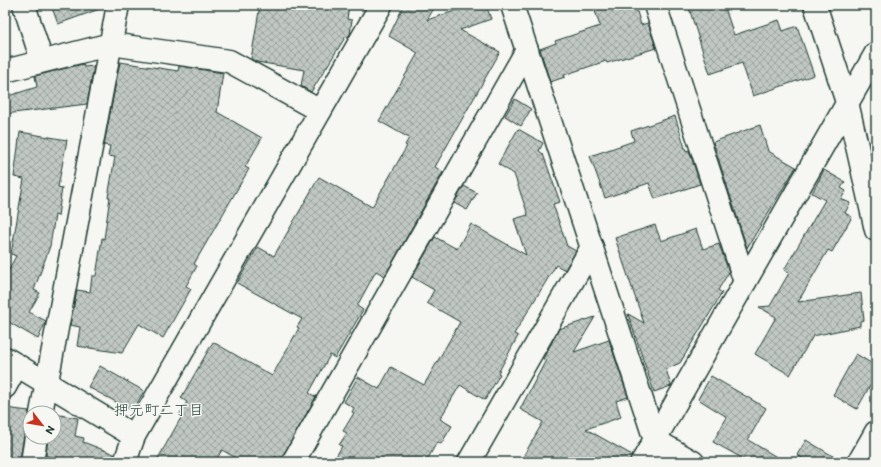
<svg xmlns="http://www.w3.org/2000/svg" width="881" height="467" font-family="Itim,'Klee One',sans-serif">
<defs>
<pattern id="building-cross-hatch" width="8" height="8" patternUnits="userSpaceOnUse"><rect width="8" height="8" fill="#c1c8c3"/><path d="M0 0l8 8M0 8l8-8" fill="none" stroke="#9ca49f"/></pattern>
</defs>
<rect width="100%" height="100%" fill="#f6f6f2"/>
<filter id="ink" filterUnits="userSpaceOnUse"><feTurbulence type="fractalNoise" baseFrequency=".025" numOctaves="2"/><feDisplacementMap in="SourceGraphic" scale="8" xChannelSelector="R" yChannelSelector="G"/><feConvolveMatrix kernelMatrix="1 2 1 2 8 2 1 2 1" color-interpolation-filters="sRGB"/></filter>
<g filter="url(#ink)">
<!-- building -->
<g fill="url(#building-cross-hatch)" stroke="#1f3d34">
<path d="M 51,5 L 105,5 L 105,7 L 58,24 Z"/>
<path d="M 260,5 L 349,5 L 347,19 L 352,20 L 350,34 L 348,37 L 346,36 L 311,92 L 301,86 L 304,70 L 257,62 L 251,59 Z"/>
<path d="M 404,5 L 436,5 L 427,20 L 473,5 L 486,5 L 491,19 L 460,30 L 500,52 L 435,167 L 443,172 L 385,276 L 376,271 L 357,306 L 363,310 L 335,358 L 330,355 L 309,393 L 316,397 L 281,459 L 275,456 L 272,462 L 243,462 L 222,450 L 215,462 L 156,462 L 182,416 L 179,415 L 187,402 L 181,398 L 213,342 L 272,376 L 299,328 L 297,327 L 302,319 L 237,283 L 258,247 L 274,256 L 319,177 L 372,207 L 407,146 L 405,145 L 409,138 L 379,121 L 418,53 L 389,36 Z"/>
<path d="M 593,5 L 635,5 L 641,25 L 648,23 L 656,48 L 607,63 L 606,61 L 564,75 L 565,77 L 550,82 L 540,49 L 556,43 L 555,41 L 600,26 Z"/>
<path d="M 688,5 L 724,5 L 734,35 L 779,20 L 783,31 L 797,26 L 814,75 L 753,96 L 742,63 L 710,74 Z"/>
<path d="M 120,62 L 178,71 L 179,66 L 223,73 L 217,112 L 262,138 L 245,167 L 249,169 L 194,264 L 197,266 L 186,286 L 191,289 L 163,338 L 139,324 L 122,353 L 77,346 L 80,327 L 70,325 L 77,290 L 90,292 L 92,276 L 96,276 L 102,238 L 104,239 L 110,197 L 108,197 L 115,157 L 108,156 L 110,146 L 104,145 Z"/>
<path d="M 83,64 L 84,67 L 94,66 L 87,104 L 5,114 L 5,97 L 37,87 L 35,76 Z"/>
<path d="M 515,99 L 531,109 L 521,126 L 505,116 Z"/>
<path d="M 675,116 L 686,151 L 689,150 L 700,184 L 655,199 L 649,183 L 605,198 L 590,156 L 634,141 L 631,131 Z"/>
<path d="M 760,125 L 768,151 L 796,167 L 747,248 L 713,142 Z"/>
<path d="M 518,129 L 543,143 L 539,151 L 543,154 L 560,202 L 553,204 L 567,246 L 576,251 L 565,270 L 556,265 L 536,298 L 514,334 L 518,336 L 498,373 L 500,374 L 485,400 L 460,385 L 440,419 L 452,426 L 441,444 L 437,442 L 426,462 L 333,462 L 342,446 L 339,445 L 347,433 L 343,431 L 354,413 L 352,412 L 354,408 L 344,402 L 358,377 L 379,389 L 391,367 L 424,385 L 460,322 L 427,303 L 434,290 L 412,277 L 435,237 L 457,249 L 471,224 L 526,255 L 514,219 L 528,215 L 514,174 L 498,164 Z"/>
<path d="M 20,132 L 67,140 L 58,187 L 62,188 L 58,216 L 55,215 L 50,246 L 34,290 L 40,293 L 29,312 L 46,321 L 38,339 L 5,320 L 5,277 L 16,256 L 11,254 L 24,179 L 14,177 Z"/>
<path d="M 824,170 L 845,182 L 841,188 L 846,191 L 841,199 L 850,203 L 845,213 L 852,217 L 832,252 L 828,250 L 798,302 L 861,293 L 864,320 L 860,321 L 860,326 L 813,336 L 790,375 L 755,354 L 776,317 L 759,307 L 770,306 L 789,273 L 784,270 L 825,200 L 812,193 Z"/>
<path d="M 464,186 L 477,193 L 467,210 L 454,203 Z"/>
<path d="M 655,225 L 661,241 L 696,229 L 703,249 L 719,244 L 729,272 L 718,290 L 722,293 L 680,363 L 666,369 L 671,386 L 654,392 L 628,314 L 644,323 L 615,238 Z"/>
<path d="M 595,317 L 574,352 L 609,340 L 628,397 L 616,401 L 621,417 L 586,429 L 632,455 L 630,462 L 520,462 L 543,422 L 520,409 L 546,360 L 543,359 L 559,329 Z"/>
<path d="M 856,354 L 876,366 L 876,375 L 857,409 L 833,395 Z"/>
<path d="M 100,366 L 144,391 L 133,411 L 88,387 Z"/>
<path d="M 711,376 L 766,408 L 748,440 L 785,462 L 749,462 L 713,442 L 727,417 L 698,399 Z"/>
<path d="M 5,408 L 29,411 L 30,426 L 24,435 L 20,460 L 5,457 Z"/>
<path d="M 54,414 L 78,418 L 75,436 L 84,438 L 83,442 L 114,454 L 113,462 L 80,462 L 46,456 L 48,437 L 54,437 Z"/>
<path d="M 806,440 L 843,462 L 809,462 L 797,455 Z"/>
</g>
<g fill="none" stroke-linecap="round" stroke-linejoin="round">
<defs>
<g id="minor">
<path d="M 24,5 L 42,61"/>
<path d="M 512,5 L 655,440 L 693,462"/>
<path d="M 655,5 L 745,282"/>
<path d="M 5,71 L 111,44 L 229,61 L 320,111"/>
<path d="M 5,358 L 134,436"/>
<path d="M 5,387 L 17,365"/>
<path d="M 41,413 L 118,5"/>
<path d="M 32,462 L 36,437"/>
<path d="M 125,462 L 134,436 L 381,5"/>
<path d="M 293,462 L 527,50"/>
<path d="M 469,462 L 592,247"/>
<path d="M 642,462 L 876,53"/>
</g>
<path id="tertiary" d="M 815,5 L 847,102 L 876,230"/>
<path id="primary" d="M 859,462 L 876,432"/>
</defs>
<!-- minor casing -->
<use href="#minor" stroke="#1f3d34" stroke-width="25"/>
<!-- tertiary casing -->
<use href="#tertiary" stroke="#1f3d34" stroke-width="25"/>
<!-- primary casing -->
<use href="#primary" stroke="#1f3d34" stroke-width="25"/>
<!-- minor -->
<use href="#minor" stroke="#f6f6f2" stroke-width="22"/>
<!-- tertiary -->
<use href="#tertiary" stroke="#f6f6f2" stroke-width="22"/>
<!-- primary -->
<use href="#primary" stroke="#f6f6f2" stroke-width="22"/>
</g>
</g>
<g text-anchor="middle" stroke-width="3" stroke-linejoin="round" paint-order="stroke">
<!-- neighbourhood labels -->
<g font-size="15" fill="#1f3d34" stroke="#f6f6f2">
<text x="159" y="415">押元町二丁目</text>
</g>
</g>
<!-- margin -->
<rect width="881" height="467" fill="none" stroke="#f6f6f2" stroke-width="20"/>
<rect x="10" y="10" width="861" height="447" fill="none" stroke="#1f3d34" stroke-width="1.5" filter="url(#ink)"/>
<!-- north arrow -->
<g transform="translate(42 425) rotate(121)"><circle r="19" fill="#f6f6f2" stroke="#a0aca6"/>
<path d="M0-3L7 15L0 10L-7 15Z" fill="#c8321e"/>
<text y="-6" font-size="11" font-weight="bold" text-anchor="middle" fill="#1f3d34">N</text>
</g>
</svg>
